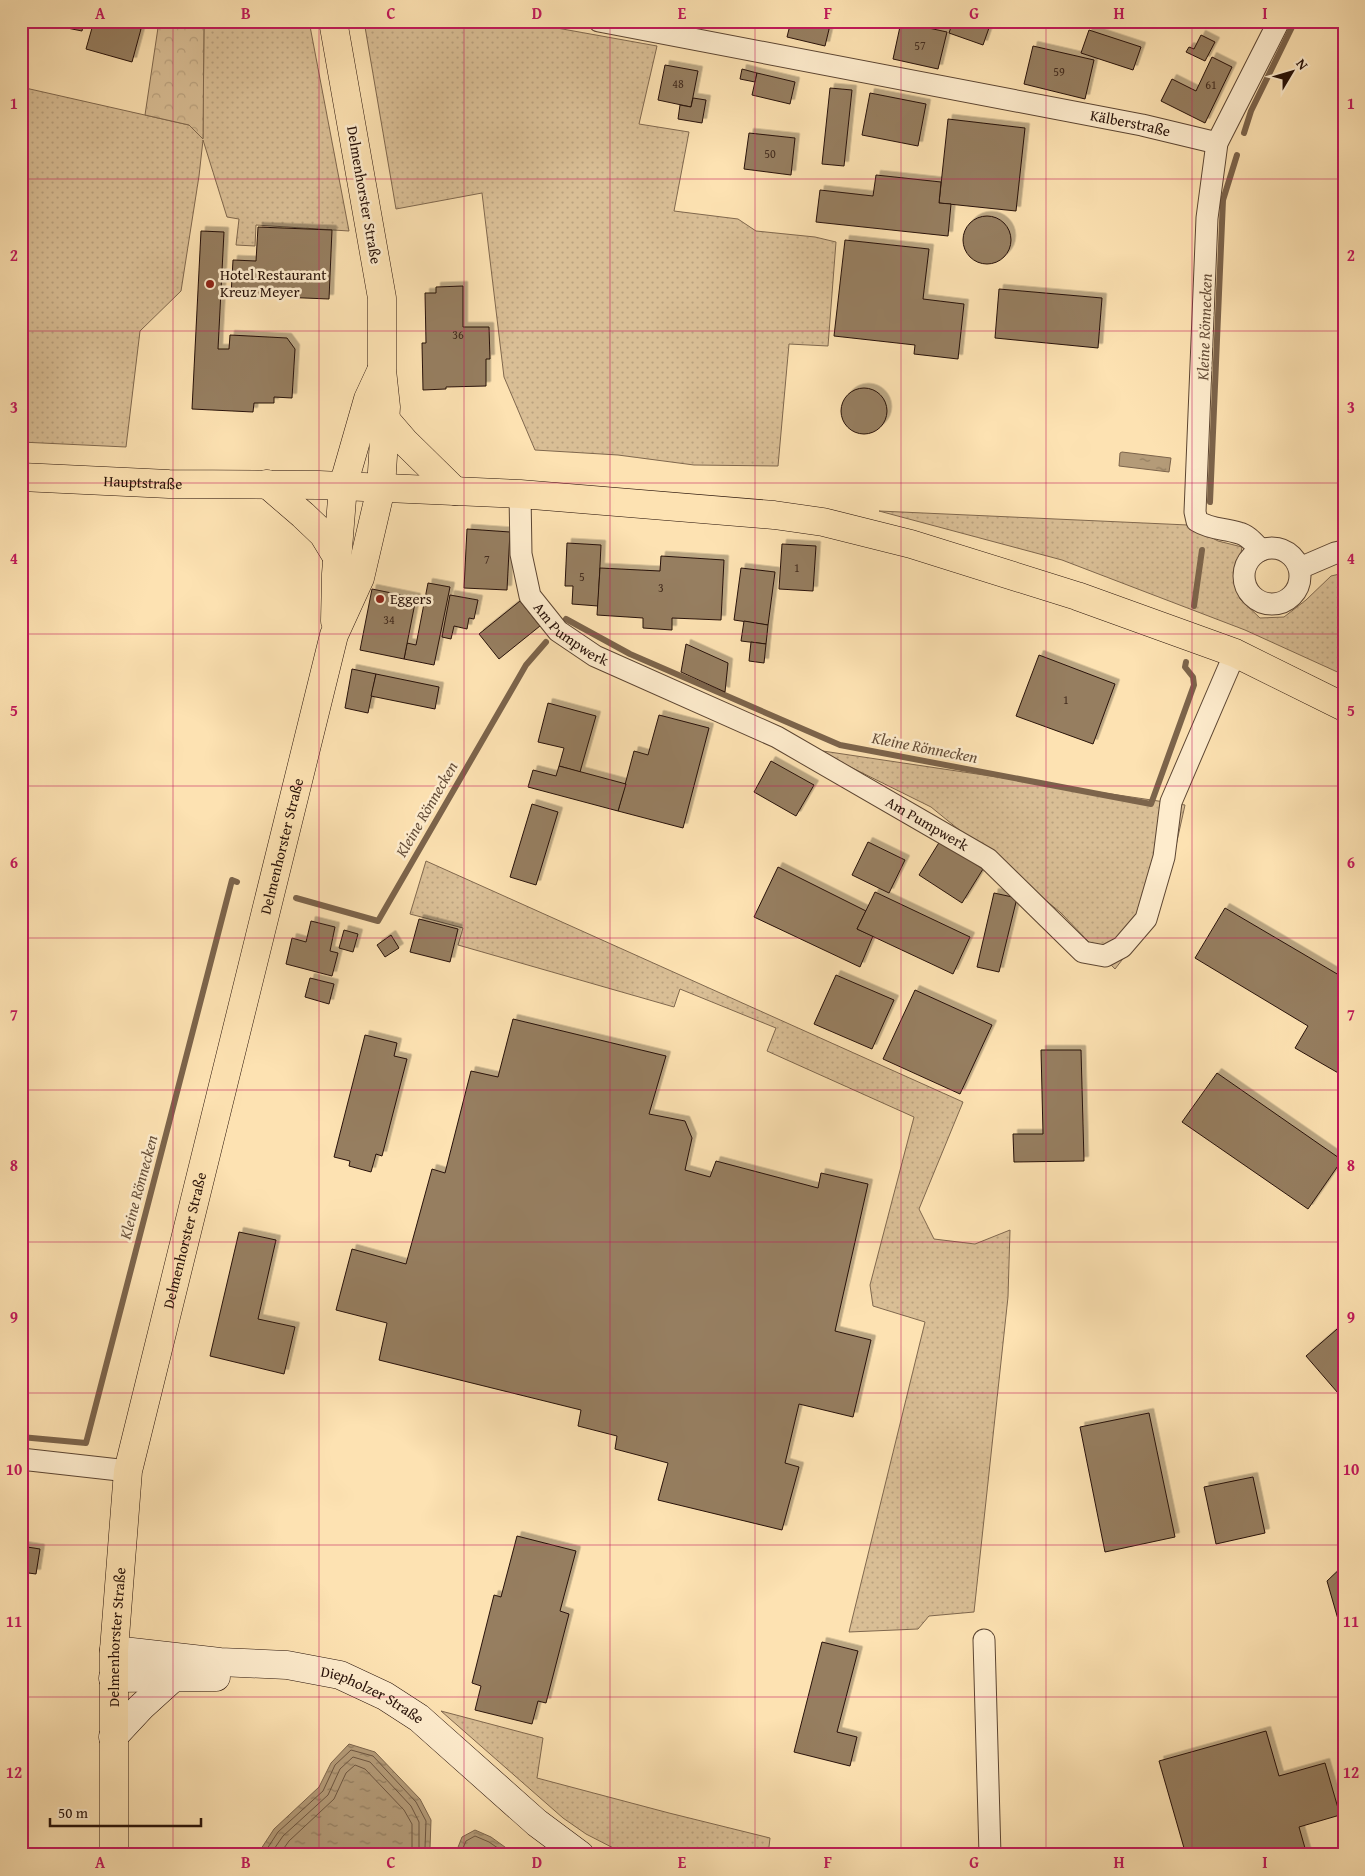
<svg xmlns="http://www.w3.org/2000/svg" width="1365" height="1876" font-family="'Gentium Book Plus',serif">
<defs>
<pattern id="grass-dots" width="8" height="8" patternUnits="userSpaceOnUse" patternTransform="scale(1.25)"><rect width="8" height="8" fill="#d9be95"/><path d="M2 2h.1M6 6h.1" fill="none" stroke="#baa27f" stroke-width="1.8" stroke-linecap="round"/></pattern>
<pattern id="forest-crowns" width="20" height="18" patternUnits="userSpaceOnUse" patternTransform="scale(1.25)"><rect width="20" height="18" fill="#d9be95"/><path d="M2 6a3 3 0 1 1 6 0M12 15a3 3 0 1 1 6 0" fill="none" stroke="#baa27f"/></pattern>
<pattern id="water-ripples" width="26" height="14" patternUnits="userSpaceOnUse" patternTransform="scale(1.25)"><rect width="26" height="14" fill="#b49b78"/><path d="M2 4q2-2 4 0t4 0M15 11q2-2 4 0t4 0" fill="none" stroke="#927d60"/></pattern>
<filter id="shadow"><feDropShadow dx="4.5" dy="-4.5" stdDeviation="0" flood-color="#0004"/></filter>
</defs>
<rect width="100%" height="100%" fill="#fde2b2"/>
<filter id="stains"><feTurbulence type="fractalNoise" baseFrequency=".004" numOctaves="4"/><feColorMatrix values="0 0 0 0 .2 0 0 0 0 .09 0 0 0 0 .02 0 0 0 .5 -.17"/></filter>
<radialGradient id="worn" r=".72"><stop offset=".6" stop-color="#630" stop-opacity="0"/><stop offset="1" stop-color="#630" stop-opacity=".3"/></radialGradient>
<!-- grass -->
<g fill="url(#grass-dots)" stroke="#80684e">
<path d="M 204,21 L 309,21 L 349,231 L 256,225 L 255,246 L 236,245 L 239,219 L 227,217 L 203,140 L 199,176 L 181,291 L 140,331 L 126,447 L 21,442 L 21,87 L 189,125 L 203,138 Z"/>
<path d="M 364,21 L 518,21 L 657,46 L 639,124 L 689,132 L 674,211 L 738,219 L 756,231 L 815,237 L 836,242 L 828,346 L 789,344 L 778,466 L 694,465 L 618,455 L 535,450 L 504,377 L 482,193 L 396,209 Z"/>
<path d="M 879,511 L 1188,525 L 1218,541 L 1242,547 L 1237,577 L 1240,599 L 1260,618 L 1284,617 L 1306,600 L 1331,576 L 1344,573 L 1344,675 L 1245,630 L 1062,560 Z"/>
<path d="M 816,750 L 1185,805 L 1173,859 L 1129,951 L 1115,969 L 1060,912 L 931,807 Z"/>
<path d="M 426,861 L 963,1102 L 919,1209 L 934,1239 L 975,1244 L 1010,1230 L 1008,1297 L 974,1612 L 929,1616 L 918,1629 L 849,1632 L 925,1322 L 873,1306 L 870,1285 L 914,1117 L 767,1051 L 776,1028 L 680,989 L 674,1007 L 458,945 L 463,928 L 410,914 Z"/>
<path d="M 441,1711 L 543,1738 L 537,1778 L 669,1813 L 770,1838 L 768,1855 L 627,1855 L 586,1834 L 563,1818 Z"/>
</g>
<!-- forest -->
<path fill="url(#forest-crowns)" stroke="#80684e" d="M 159,21 L 204,21 L 203,139 L 189,125 L 145,115 Z"/>
<!-- water -->
<g fill="url(#water-ripples)" stroke="#7c644b">
<path d="M 1122,452 L 1171,458 L 1169,472 L 1119,466 L 1120,453 Z"/>
<path d="M 349,1744 L 375,1752 L 420,1799 L 431,1820 L 430,1848 L 433,1855 L 257,1855 L 274,1829 L 319,1787 L 331,1763 Z"/>
<path d="M 475,1830 L 491,1837 L 516,1855 L 455,1855 L 462,1837 Z"/>
</g>
<g fill="none" stroke-linecap="round" stroke-linejoin="round">
<!-- shore -->
<g stroke="#6e5640" stroke-width="1">
<path d="M 263,1855 L 278,1832 L 323,1791 L 335,1765 L 351,1750 L 373,1756 L 416,1802 L 426,1821 L 425,1848 L 427,1855"/>
<path d="M 270,1855 L 283,1836 L 328,1795 L 340,1769 L 353,1757 L 370,1762 L 411,1806 L 419,1822 L 419,1848 L 420,1855"/>
<path d="M 279,1855 L 289,1841 L 334,1799 L 346,1773 L 355,1765 L 365,1769 L 404,1810 L 412,1824 L 412,1855"/>
<path d="M 460,1855 L 466,1841 L 475,1836 L 489,1842 L 508,1855"/>
</g>
<!-- stream -->
<g stroke="#7c644b" stroke-width="6">
<path d="M 1244,133 L 1251,111 L 1295,21"/>
<path d="M 1210,502 L 1223,200 L 1237,155"/>
<path d="M 1194,606 L 1202,550"/>
<path d="M 566,619 L 630,654 L 840,745 L 1151,804 L 1194,685 L 1193,677 L 1185,667 L 1186,662"/>
<path d="M 296,898 L 378,921 L 526,665 L 546,642"/>
<path d="M 21,1437 L 86,1443 L 232,880 L 237,882"/>
</g>
</g>
<!-- building -->
<g fill="#967e60" stroke="#271108" filter="url(#shadow)">
<path d="M 69,21 L 84,21 L 82,31 L 67,28 Z"/>
<path d="M 94,21 L 114,21 L 141,29 L 132,62 L 86,49 Z"/>
<path d="M 791,21 L 831,21 L 825,46 L 787,37 Z"/>
<path d="M 953,21 L 996,21 L 994,26 L 990,25 L 983,45 L 949,33 Z"/>
<path d="M 901,22 L 947,32 L 938,69 L 893,59 Z"/>
<path d="M 1089,30 L 1141,47 L 1133,70 L 1081,53 Z"/>
<path d="M 1201,35 L 1215,42 L 1205,61 L 1186,52 L 1189,47 L 1194,49 Z"/>
<path d="M 1033,46 L 1094,60 L 1085,99 L 1024,84 Z"/>
<path d="M 1212,57 L 1232,67 L 1205,123 L 1161,101 L 1172,79 L 1196,91 Z"/>
<path d="M 665,65 L 698,71 L 691,107 L 658,100 Z"/>
<path d="M 742,69 L 757,73 L 755,82 L 740,79 Z"/>
<path d="M 757,73 L 795,82 L 790,104 L 752,95 Z"/>
<path d="M 830,88 L 852,90 L 844,166 L 822,164 Z"/>
<path d="M 870,93 L 926,104 L 918,146 L 862,135 Z"/>
<path d="M 693,98 L 706,100 L 702,123 L 678,119 L 680,105 L 691,107 Z"/>
<path d="M 948,119 L 1025,128 L 1016,211 L 939,203 Z"/>
<path d="M 749,133 L 795,138 L 791,175 L 744,169 Z"/>
<path d="M 876,175 L 941,182 L 939,203 L 951,204 L 948,236 L 816,222 L 820,190 L 873,196 Z"/>
<circle cx="987" cy="240" r="24"/>
<path d="M 258,227 L 332,230 L 329,299 L 231,295 L 233,260 L 256,261 Z"/>
<path d="M 201,231 L 224,232 L 218,349 L 229,349 L 230,335 L 287,338 L 295,349 L 292,398 L 274,397 L 274,403 L 254,403 L 253,412 L 192,409 Z"/>
<path d="M 845,240 L 929,249 L 923,299 L 964,304 L 958,359 L 914,354 L 915,345 L 834,336 Z"/>
<path d="M 463,286 L 463,327 L 489,327 L 490,359 L 486,359 L 486,386 L 446,387 L 446,389 L 423,390 L 422,343 L 426,343 L 425,293 L 436,293 L 436,287 Z"/>
<path d="M 999,289 L 1102,298 L 1098,348 L 995,338 Z"/>
<circle cx="864" cy="411" r="23"/>
<path d="M 467,529 L 510,532 L 507,590 L 464,588 Z"/>
<path d="M 567,543 L 601,545 L 598,606 L 572,604 L 573,586 L 565,586 Z"/>
<path d="M 782,544 L 816,546 L 813,591 L 779,589 Z"/>
<path d="M 661,556 L 724,560 L 721,620 L 672,618 L 672,630 L 643,628 L 643,618 L 597,615 L 600,568 L 660,571 Z"/>
<path d="M 741,568 L 775,572 L 768,625 L 734,620 Z"/>
<path d="M 428,583 L 450,587 L 434,665 L 404,659 L 407,643 L 416,645 Z"/>
<path d="M 372,589 L 416,598 L 404,659 L 360,650 Z"/>
<path d="M 450,595 L 478,600 L 474,619 L 469,618 L 467,629 L 454,626 L 451,639 L 442,637 Z"/>
<path d="M 520,601 L 540,626 L 499,659 L 479,634 Z"/>
<path d="M 744,621 L 768,625 L 766,644 L 741,641 Z"/>
<path d="M 751,642 L 766,644 L 764,663 L 749,661 Z"/>
<path d="M 686,644 L 728,663 L 725,692 L 681,672 Z"/>
<path d="M 1039,655 L 1115,684 L 1093,744 L 1016,716 Z"/>
<path d="M 352,669 L 376,674 L 368,713 L 345,708 Z"/>
<path d="M 376,674 L 439,687 L 435,709 L 371,696 Z"/>
<path d="M 548,703 L 596,716 L 580,772 L 559,766 L 564,748 L 538,742 Z"/>
<path d="M 659,715 L 709,728 L 683,828 L 618,811 L 634,751 L 648,755 Z"/>
<path d="M 771,761 L 814,785 L 796,816 L 754,792 Z"/>
<path d="M 559,766 L 626,784 L 618,811 L 528,787 L 533,770 L 556,776 Z"/>
<path d="M 532,804 L 558,812 L 536,885 L 510,877 Z"/>
<path d="M 940,841 L 983,869 L 962,903 L 919,875 Z"/>
<path d="M 868,842 L 905,860 L 889,893 L 852,875 Z"/>
<path d="M 778,867 L 866,911 L 857,929 L 873,936 L 860,967 L 754,917 Z"/>
<path d="M 875,892 L 970,937 L 953,974 L 857,929 Z"/>
<path d="M 994,893 L 1017,898 L 999,972 L 977,967 Z"/>
<path d="M 1225,908 L 1344,978 L 1344,1068 L 1340,1074 L 1295,1048 L 1308,1026 L 1195,958 Z"/>
<path d="M 419,919 L 458,929 L 450,962 L 410,952 Z"/>
<path d="M 311,921 L 335,927 L 330,951 L 338,953 L 332,976 L 286,964 L 292,938 L 306,942 Z"/>
<path d="M 344,930 L 358,934 L 353,952 L 339,948 Z"/>
<path d="M 391,935 L 399,948 L 385,957 L 377,945 Z"/>
<path d="M 836,975 L 894,1000 L 872,1049 L 814,1024 Z"/>
<path d="M 310,978 L 334,984 L 329,1004 L 305,997 Z"/>
<path d="M 915,990 L 992,1025 L 960,1094 L 883,1059 Z"/>
<path d="M 513,1019 L 666,1056 L 649,1114 L 685,1121 L 692,1138 L 685,1170 L 710,1177 L 716,1161 L 818,1188 L 821,1173 L 868,1184 L 835,1331 L 871,1340 L 853,1417 L 799,1404 L 785,1463 L 799,1467 L 782,1530 L 658,1500 L 668,1463 L 615,1449 L 617,1436 L 578,1426 L 581,1410 L 379,1360 L 387,1323 L 336,1310 L 352,1249 L 406,1264 L 432,1169 L 445,1173 L 471,1071 L 498,1077 Z"/>
<path d="M 365,1035 L 397,1043 L 394,1056 L 407,1059 L 382,1156 L 376,1154 L 371,1172 L 349,1166 L 350,1161 L 334,1157 Z"/>
<path d="M 1041,1050 L 1081,1050 L 1084,1161 L 1014,1162 L 1013,1134 L 1043,1134 Z"/>
<path d="M 1217,1073 L 1342,1160 L 1308,1209 L 1182,1122 Z"/>
<path d="M 239,1232 L 276,1240 L 258,1319 L 295,1327 L 284,1374 L 210,1356 Z"/>
<path d="M 1344,1323 L 1344,1400 L 1306,1356 Z"/>
<path d="M 1149,1413 L 1175,1537 L 1105,1552 L 1080,1427 Z"/>
<path d="M 1253,1477 L 1265,1533 L 1216,1544 L 1204,1487 Z"/>
<path d="M 517,1536 L 576,1551 L 560,1611 L 569,1614 L 546,1703 L 538,1701 L 532,1724 L 475,1710 L 481,1686 L 472,1683 L 494,1595 L 501,1597 Z"/>
<path d="M 21,1546 L 40,1549 L 36,1574 L 21,1572 Z"/>
<path d="M 1344,1565 L 1344,1640 L 1327,1581 Z"/>
<path d="M 822,1642 L 858,1651 L 837,1732 L 857,1737 L 850,1766 L 794,1752 Z"/>
<path d="M 1266,1731 L 1279,1776 L 1325,1763 L 1340,1815 L 1299,1827 L 1307,1855 L 1186,1855 L 1159,1761 Z"/>
</g>
<g fill="none" stroke-linecap="round" stroke-linejoin="round">
<defs>
<g id="street">
<path id="s1" d="M 599,21 L 1142,125 L 1217,143"/>
<path id="s2" d="M 520,494 L 521,554 L 530,596 L 558,631 L 595,656 L 777,737 L 988,859 L 1083,952 L 1105,956 L 1122,947 L 1146,919 L 1164,857 L 1171,802 L 1235,653"/>
<circle cx="1272" cy="576" r="28"/>
<path d="M 1261,550 C 1254,543 1248,535 1239,533 C 1224,528 1212,530 1197,521 L 1195,512 L 1207,218 L 1217,143 L 1279,21"/>
<path d="M 1300,568 L 1335,553 L 1344,551"/>
<path d="M 21,1459 L 128,1471"/>
<path d="M 984,1640 L 990,1855"/>
</g>
<g id="secondary">
<path id="s3" d="M 114,1650 L 220,1662 L 287,1665 L 340,1675 L 385,1696 L 419,1718 L 537,1823 L 580,1855"/>
<path d="M 113,1678 L 216,1677"/>
<path d="M 113,1737 L 141,1707 L 174,1677"/>
</g>
<g id="primary">
<path d="M 385,419 L 404,441 L 455,491"/>
<path id="s4" d="M 21,477 L 169,484 L 319,485 L 520,494 L 774,515 L 823,522 L 911,544 L 1077,596 L 1235,653 L 1344,707"/>
<path d="M 267,484 L 303,515 L 323,534 L 337,557"/>
<path d="M 335,621 L 336,574 L 343,486 L 368,399 L 381,371"/>
<path id="s5" d="M 114,1855 L 114,1650 L 128,1471 L 334,635 L 360,578 L 381,488 L 386,407 L 382,370 L 382,298 L 333,21"/>
</g>
</defs>
<!-- street casing -->
<use href="#street" stroke="#5c4532" stroke-width="23"/>
<!-- secondary casing -->
<use href="#secondary" stroke="#271108" stroke-width="29"/>
<!-- primary casing -->
<use href="#primary" stroke="#271108" stroke-width="29"/>
<!-- street -->
<use href="#street" stroke="#feeccd" stroke-width="21"/>
<!-- secondary -->
<use href="#secondary" stroke="#feeccd" stroke-width="28"/>
<!-- primary -->
<use href="#primary" stroke="#fde2b2" stroke-width="28"/>
</g>
<!-- grid -->
<path fill="none" stroke="#c2185b" stroke-width="1" stroke-opacity="0.55" d="M 173,21 L 173,1855M 319,21 L 319,1855M 464,21 L 464,1855M 610,21 L 610,1855M 755,21 L 755,1855M 901,21 L 901,1855M 1046,21 L 1046,1855M 1192,21 L 1192,1855M 21,179 L 1344,179M 21,331 L 1344,331M 21,483 L 1344,483M 21,634 L 1344,634M 21,786 L 1344,786M 21,938 L 1344,938M 21,1090 L 1344,1090M 21,1242 L 1344,1242M 21,1393 L 1344,1393M 21,1545 L 1344,1545M 21,1697 L 1344,1697"/>
<!-- markers -->
<g fill="#8f2418" stroke="#feeccd" stroke-width="2">
<circle cx="210" cy="284" r="5"/>
<circle cx="380" cy="599" r="5"/>
</g>
<g text-anchor="middle" stroke-width="5" stroke-linejoin="round" paint-order="stroke">
<!-- number labels -->
<g font-size="12" fill="#432c1e">
<text x="920" y="50">57</text>
<text x="1059" y="76">59</text>
<text x="678" y="88">48</text>
<text x="1211" y="89">61</text>
<text x="770" y="158">50</text>
<text x="458" y="339">36</text>
<text x="487" y="564">7</text>
<text x="797" y="572">1</text>
<text x="582" y="581">5</text>
<text x="661" y="592">3</text>
<text x="389" y="624">34</text>
<text x="1066" y="704">1</text>
</g>
<!-- street labels -->
<g font-size="15" fill="#271108" stroke="#feeccd">
<text dy="5" stroke="none"><textPath href="#s1" startOffset="541">Kälberstraße</textPath></text>
<text transform="translate(364 195) rotate(80)" y="5">Delmenhorster Straße</text>
<text dy="5" stroke="none"><textPath href="#s4" startOffset="122">Hauptstraße</textPath></text>
<text dy="5" stroke="none"><textPath href="#s2" startOffset="160">Am Pumpwerk</textPath></text>
<text dy="5" stroke="none"><textPath href="#s2" startOffset="565">Am Pumpwerk</textPath></text>
<text dy="5" stroke="none"><textPath href="#s5" startOffset="1028">Delmenhorster Straße</textPath></text>
<text dy="5" stroke="none"><textPath href="#s5" startOffset="622">Delmenhorster Straße</textPath></text>
<text dy="5" stroke="none"><textPath href="#s5" startOffset="218">Delmenhorster Straße</textPath></text>
<text dy="5" stroke="none"><textPath href="#s3" startOffset="265">Diepholzer Straße</textPath></text>
</g>
<!-- poi labels -->
<g font-size="15" fill="#271108" stroke="#feeccd" text-anchor="start">
<text x="220" y="280">Hotel Restaurant<tspan x="220" dy="17">Kreuz Meyer</tspan></text>
<text x="390" y="604">Eggers</text>
</g>
<!-- water labels -->
<g font-size="16" font-style="italic" fill="#664f3a" stroke="#feeccd">
<text transform="translate(1204 327) rotate(-88)" y="6">Kleine Rönnecken</text>
<text transform="translate(925 747) rotate(11)" y="6">Kleine Rönnecken</text>
<text transform="translate(426 809) rotate(-60)" y="6">Kleine Rönnecken</text>
<text transform="translate(138 1187) rotate(-75)" y="6">Kleine Rönnecken</text>
</g>
</g>
<!-- margin -->
<rect width="1365" height="1876" fill="none" stroke="#fde2b2" stroke-width="55"/>
<!-- north arrow -->
<g transform="translate(1292 72) rotate(52)" stroke="#feeccd" stroke-width="4" paint-order="stroke">
<path d="M0-4L9 19L0 12L-9 19Z" fill="#271108"/>
<text y="-8" font-size="14" font-weight="bold" text-anchor="middle" fill="#271108">N</text>
</g>
<!-- scale -->
<path d="M50 1818v8h151v-8" fill="none" stroke="#271108" stroke-width="2.5"/>
<text x="58" y="1818" font-size="15" fill="#271108" stroke="#feeccd" stroke-width="4" paint-order="stroke">50 m</text>
<rect x="28" y="28" width="1310" height="1820" fill="none" stroke="#c2185b" stroke-width="2"/>
<g font-size="16" text-anchor="middle" font-weight="bold" fill="#c2185b">
<text x="100" y="19">A</text>
<text x="246" y="19">B</text>
<text x="391" y="19">C</text>
<text x="537" y="19">D</text>
<text x="682" y="19">E</text>
<text x="828" y="19">F</text>
<text x="974" y="19">G</text>
<text x="1119" y="19">H</text>
<text x="1265" y="19">I</text>
<text x="14" y="109">1</text>
<text x="1351" y="109">1</text>
<text x="14" y="261">2</text>
<text x="1351" y="261">2</text>
<text x="14" y="413">3</text>
<text x="1351" y="413">3</text>
<text x="14" y="564">4</text>
<text x="1351" y="564">4</text>
<text x="14" y="716">5</text>
<text x="1351" y="716">5</text>
<text x="14" y="868">6</text>
<text x="1351" y="868">6</text>
<text x="14" y="1020">7</text>
<text x="1351" y="1020">7</text>
<text x="14" y="1171">8</text>
<text x="1351" y="1171">8</text>
<text x="14" y="1323">9</text>
<text x="1351" y="1323">9</text>
<text x="14" y="1475">10</text>
<text x="1351" y="1475">10</text>
<text x="14" y="1627">11</text>
<text x="1351" y="1627">11</text>
<text x="14" y="1778">12</text>
<text x="1351" y="1778">12</text>
<text x="100" y="1868">A</text>
<text x="246" y="1868">B</text>
<text x="391" y="1868">C</text>
<text x="537" y="1868">D</text>
<text x="682" y="1868">E</text>
<text x="828" y="1868">F</text>
<text x="974" y="1868">G</text>
<text x="1119" y="1868">H</text>
<text x="1265" y="1868">I</text>
</g>
<rect width="100%" height="100%" filter="url(#stains)"/>
<rect width="100%" height="100%" fill="url(#worn)"/>
</svg>
